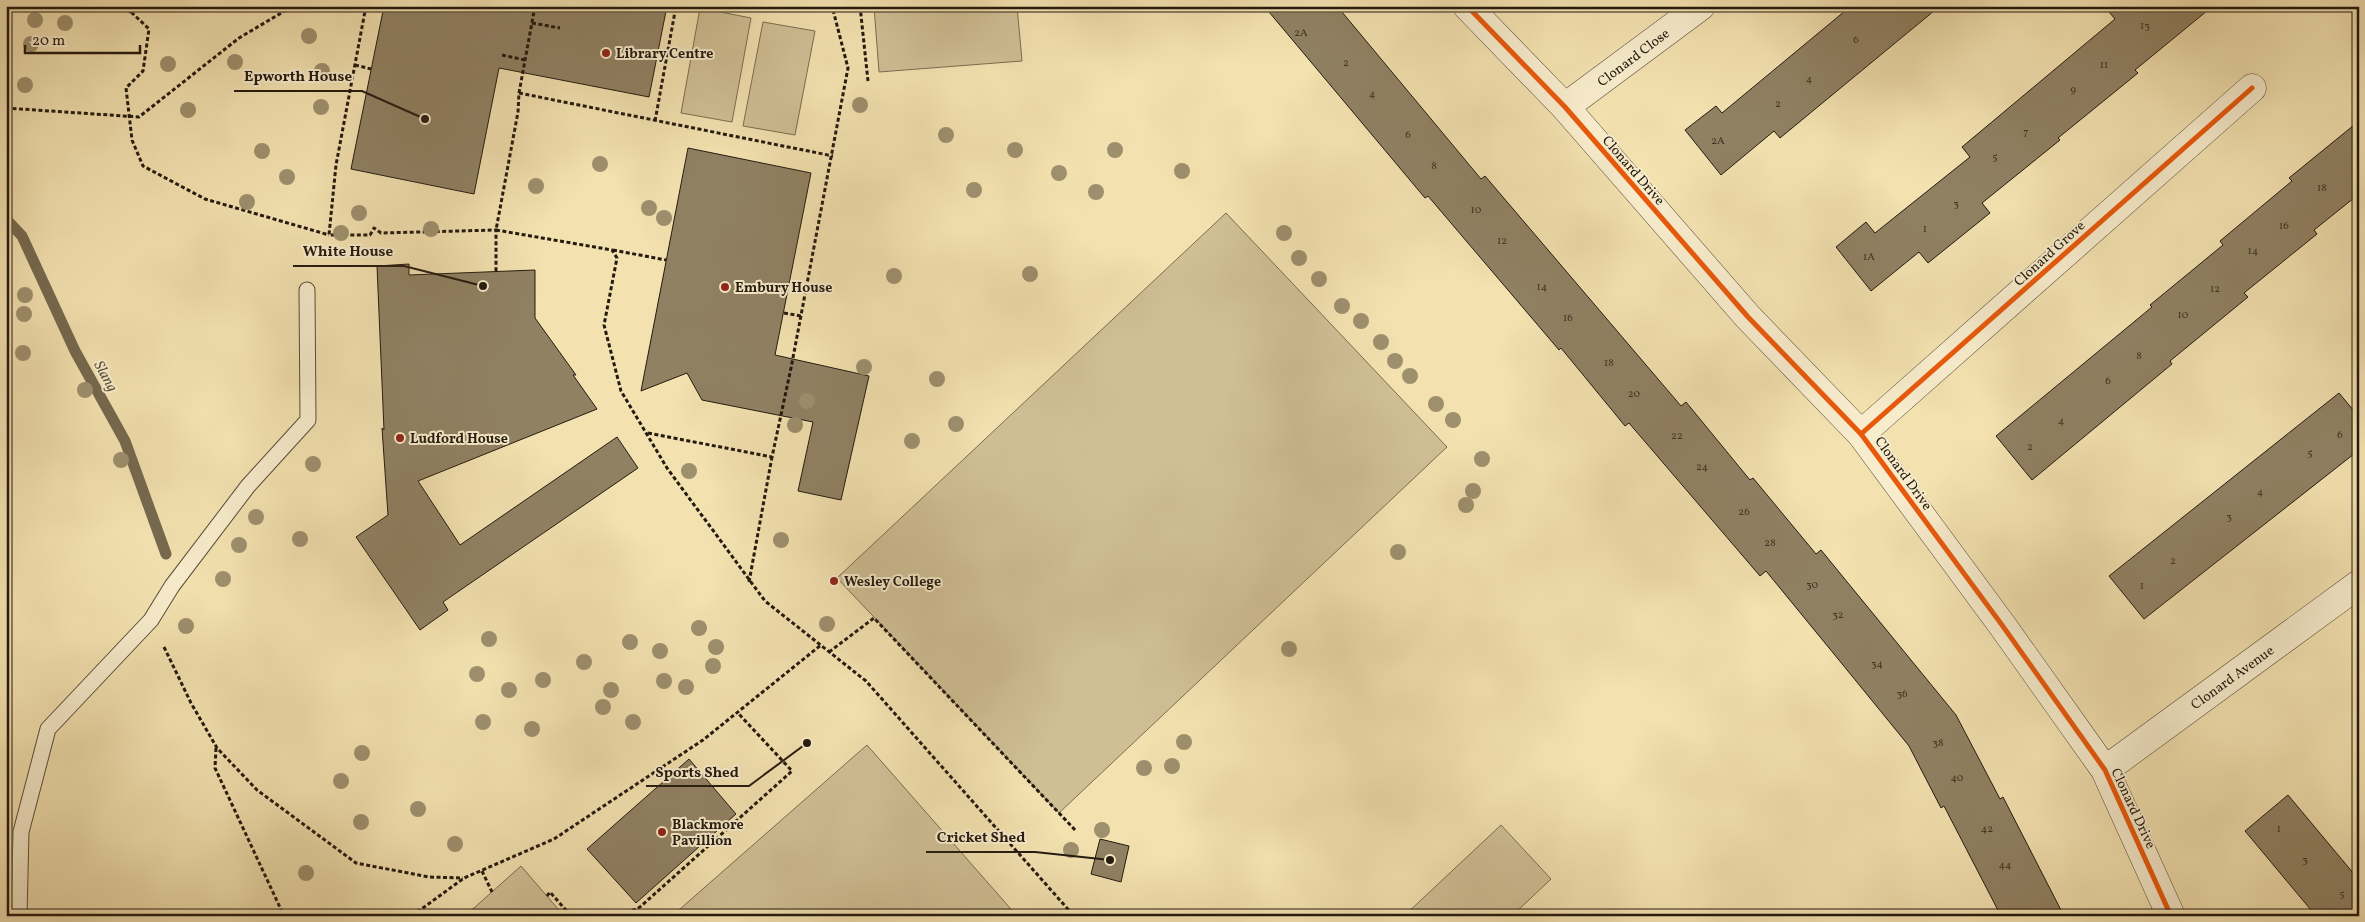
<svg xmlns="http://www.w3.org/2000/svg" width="2365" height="922" font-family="Vollkorn,serif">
<rect width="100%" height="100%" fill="#f3e1b0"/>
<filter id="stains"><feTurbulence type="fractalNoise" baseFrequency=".004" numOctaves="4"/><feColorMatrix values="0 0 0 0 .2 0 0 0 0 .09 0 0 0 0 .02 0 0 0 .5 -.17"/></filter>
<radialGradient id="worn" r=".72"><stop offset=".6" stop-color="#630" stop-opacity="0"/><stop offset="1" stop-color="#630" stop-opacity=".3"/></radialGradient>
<!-- green -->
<g fill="#d0bf95" stroke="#7a6c52">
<path d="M 874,6 L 1017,6 L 1022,61 L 879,72 Z"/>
<path d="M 700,8 L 751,18 L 732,122 L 681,113 Z"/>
<path d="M 763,22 L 815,31 L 795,135 L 743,126 Z"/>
<path d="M 1226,213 L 1447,447 L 1059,813 L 837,578 Z"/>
<path d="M 867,745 L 1017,916 L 672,916 Z"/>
<path d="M 1501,825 L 1551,879 L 1512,916 L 1404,916 Z"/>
<path d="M 521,866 L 564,916 L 465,916 Z"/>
</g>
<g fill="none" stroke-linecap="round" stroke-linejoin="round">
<!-- stream -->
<path stroke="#76694f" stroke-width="11" d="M 6,219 L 22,236 L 75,351 L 125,441 L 166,554"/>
</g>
<!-- building -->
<g fill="#908163" stroke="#241a0f">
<path d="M 384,6 L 667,6 L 649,97 L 499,68 L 474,194 L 351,169 Z"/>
<path d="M 1264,6 L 1337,6 L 1481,179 L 1485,176 L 1681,406 L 1686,402 L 1750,480 L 1753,478 L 1816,554 L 1821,550 L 1956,715 L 2000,799 L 2003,797 L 2064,916 L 2001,916 L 1944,806 L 1941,808 L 1909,746 L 1843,665 L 1766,571 L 1760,576 L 1629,423 L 1625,426 L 1561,348 L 1559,350 L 1428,196 L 1425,198 Z"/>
<path d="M 1851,6 L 1940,6 L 1780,138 L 1774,131 L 1721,175 L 1685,130 L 1716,106 L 1722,113 Z"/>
<path d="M 2104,6 L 2213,6 L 2135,70 L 2138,73 L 2058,138 L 2060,140 L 1982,203 L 1990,213 L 1928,263 L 1919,252 L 1871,291 L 1836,247 L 1866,222 L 1875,233 L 1970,157 L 1962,147 L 2115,19 Z"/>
<path d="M 2359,121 L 2359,194 L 2314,230 L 2317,234 L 2244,293 L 2248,297 L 2170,361 L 2172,364 L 2032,480 L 1996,436 L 2152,307 L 2150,305 L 2223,245 L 2220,241 L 2292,181 L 2289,178 Z"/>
<path d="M 688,148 L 811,173 L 775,355 L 869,376 L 841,500 L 798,491 L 813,422 L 702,400 L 687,373 L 641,391 Z"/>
<path d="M 409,264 L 409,275 L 535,270 L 535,318 L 576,375 L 573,375 L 597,409 L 418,481 L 460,545 L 617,437 L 638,468 L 443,602 L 448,610 L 420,630 L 356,537 L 388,515 L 382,428 L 384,430 L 377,266 Z"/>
<path d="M 2339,393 L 2359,417 L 2359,450 L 2144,619 L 2109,576 Z"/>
<path d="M 689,759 L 736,814 L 636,903 L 587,849 Z"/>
<path d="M 2288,795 L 2359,880 L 2359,916 L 2316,916 L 2245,831 Z"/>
<path d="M 1100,839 L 1129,846 L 1121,882 L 1091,874 Z"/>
</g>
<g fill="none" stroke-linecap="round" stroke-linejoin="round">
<defs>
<path id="lane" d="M 19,916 L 21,832 L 48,729 L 151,620 L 172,586 L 248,486 L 308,420 L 307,290"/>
<g id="street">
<path d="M 1467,6 L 1565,107 L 1748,317 L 1861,434 L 2002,625 L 2105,770 L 2171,916"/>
<path d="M 1565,107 L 1701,6"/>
<path d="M 1861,434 L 2252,88"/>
<path d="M 2105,770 L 2359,584"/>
</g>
</defs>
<!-- lane casing -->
<use href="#lane" stroke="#584c37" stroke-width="17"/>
<!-- street casing -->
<use href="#street" stroke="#584c37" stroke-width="29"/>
<!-- path -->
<g stroke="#241a0f" stroke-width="3" stroke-dasharray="4 2.5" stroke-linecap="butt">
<path d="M 120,6 L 119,9 L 131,12"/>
<path d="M 132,6 L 131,12 L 149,29 L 143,71 L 126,88 L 132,140 L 143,166 L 205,199 L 329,235"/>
<path d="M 366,6 L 336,165 L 329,235 L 370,235 L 374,228 L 381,233 L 496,230 L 496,271"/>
<path d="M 535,6 L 519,93 L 518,112 L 496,230 L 612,250 L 617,258 L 604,325 L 621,391 L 667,468 L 765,601 L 866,681 L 1074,916"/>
<path d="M 860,6 L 868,81"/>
<path d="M 532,23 L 560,28"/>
<path d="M 502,55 L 525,60"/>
<path d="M 355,65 L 371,69"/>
<path d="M 519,93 L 833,156"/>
<path d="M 6,108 L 139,117 L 239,38 L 293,6"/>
<path d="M 655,121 L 676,6"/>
<path d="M 613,250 L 666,260"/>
<path d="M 784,313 L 801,316"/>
<path d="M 648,433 L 772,457 L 791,368 L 848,68 L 832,6"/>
<path d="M 749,582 L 772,457"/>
<path d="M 164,647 L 191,703 L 217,748 L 257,790 L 356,863 L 429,877 L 463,878"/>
<path d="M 829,652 L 874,618 L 1076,831"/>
<path d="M 216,748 L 215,768 L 284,916"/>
<path d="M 482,871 L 492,892"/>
<path d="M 547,896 L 550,892 L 571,916"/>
<path d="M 412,916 L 464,878 L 554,839 L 703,740 L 821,645"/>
<path d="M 620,916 L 640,907 L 792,771 L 737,712"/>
</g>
<!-- lane -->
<use href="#lane" stroke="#f7eccc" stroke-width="15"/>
<!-- street -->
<use href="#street" stroke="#f7eccc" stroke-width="28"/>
<defs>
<g id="cycleway">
<path d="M 1467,6 L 1565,107 L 1748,317 L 1861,434 L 2002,625 L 2105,770 L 2171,916"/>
<path d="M 1861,434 L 2252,88"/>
</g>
</defs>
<!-- cycleway casing -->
<use href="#cycleway" stroke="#f7eccc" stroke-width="8"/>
<!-- cycleway -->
<use href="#cycleway" stroke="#e8590c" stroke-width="5"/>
</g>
<!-- trees -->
<g fill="#9e8f6d">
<circle cx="35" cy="20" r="8"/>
<circle cx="65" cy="23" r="8"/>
<circle cx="309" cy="36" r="8"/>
<circle cx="31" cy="44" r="8"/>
<circle cx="235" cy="62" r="8"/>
<circle cx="168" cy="64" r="8"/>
<circle cx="322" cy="71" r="8"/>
<circle cx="25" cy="85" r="8"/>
<circle cx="860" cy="105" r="8"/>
<circle cx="321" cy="107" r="8"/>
<circle cx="188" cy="110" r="8"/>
<circle cx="946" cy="135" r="8"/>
<circle cx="1015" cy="150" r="8"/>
<circle cx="1115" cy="150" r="8"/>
<circle cx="262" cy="151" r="8"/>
<circle cx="600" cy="164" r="8"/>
<circle cx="1182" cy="171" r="8"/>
<circle cx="1059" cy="173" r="8"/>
<circle cx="287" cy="177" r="8"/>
<circle cx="536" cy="186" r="8"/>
<circle cx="974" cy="190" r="8"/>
<circle cx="1096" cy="192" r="8"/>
<circle cx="247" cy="202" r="8"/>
<circle cx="649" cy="208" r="8"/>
<circle cx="359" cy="213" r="8"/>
<circle cx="664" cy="218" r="8"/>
<circle cx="431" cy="229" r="8"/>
<circle cx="341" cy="233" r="8"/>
<circle cx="1284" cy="233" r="8"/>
<circle cx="1299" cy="258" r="8"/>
<circle cx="1030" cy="274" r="8"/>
<circle cx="894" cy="276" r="8"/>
<circle cx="1319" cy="279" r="8"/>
<circle cx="25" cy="295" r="8"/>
<circle cx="1342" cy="306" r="8"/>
<circle cx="24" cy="314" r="8"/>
<circle cx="1361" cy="321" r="8"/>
<circle cx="1381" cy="342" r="8"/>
<circle cx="23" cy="353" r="8"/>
<circle cx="1395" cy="361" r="8"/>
<circle cx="864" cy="367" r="8"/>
<circle cx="1410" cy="376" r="8"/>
<circle cx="937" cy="379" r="8"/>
<circle cx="85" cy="390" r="8"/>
<circle cx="807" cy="401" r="8"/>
<circle cx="1436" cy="404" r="8"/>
<circle cx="1453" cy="420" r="8"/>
<circle cx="956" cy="424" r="8"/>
<circle cx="795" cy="425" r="8"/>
<circle cx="912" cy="441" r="8"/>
<circle cx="1482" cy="459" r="8"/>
<circle cx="121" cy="460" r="8"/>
<circle cx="313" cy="464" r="8"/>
<circle cx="689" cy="471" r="8"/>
<circle cx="1473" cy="491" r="8"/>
<circle cx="1466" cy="505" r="8"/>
<circle cx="256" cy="517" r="8"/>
<circle cx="300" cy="539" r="8"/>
<circle cx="781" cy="540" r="8"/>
<circle cx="239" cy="545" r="8"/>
<circle cx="1398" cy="552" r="8"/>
<circle cx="223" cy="579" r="8"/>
<circle cx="827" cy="624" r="8"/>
<circle cx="186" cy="626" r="8"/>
<circle cx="699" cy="628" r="8"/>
<circle cx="489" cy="639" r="8"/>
<circle cx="630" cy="642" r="8"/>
<circle cx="716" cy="647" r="8"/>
<circle cx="1289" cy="649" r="8"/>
<circle cx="660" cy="651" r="8"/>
<circle cx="584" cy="662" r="8"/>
<circle cx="713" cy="666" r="8"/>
<circle cx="477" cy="674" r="8"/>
<circle cx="543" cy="680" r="8"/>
<circle cx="664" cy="681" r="8"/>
<circle cx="686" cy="687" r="8"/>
<circle cx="509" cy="690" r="8"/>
<circle cx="611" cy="690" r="8"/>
<circle cx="603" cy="707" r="8"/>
<circle cx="483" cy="722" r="8"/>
<circle cx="633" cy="722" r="8"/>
<circle cx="532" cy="729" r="8"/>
<circle cx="1184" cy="742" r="8"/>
<circle cx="362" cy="753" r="8"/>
<circle cx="1172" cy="766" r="8"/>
<circle cx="1144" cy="768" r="8"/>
<circle cx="341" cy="781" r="8"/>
<circle cx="418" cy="809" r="8"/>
<circle cx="361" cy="822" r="8"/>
<circle cx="1102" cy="830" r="8"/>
<circle cx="455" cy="844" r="8"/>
<circle cx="1071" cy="850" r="8"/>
<circle cx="306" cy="873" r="8"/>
</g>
<!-- markers -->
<g fill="#8f2418" stroke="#f7eccc" stroke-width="2">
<circle cx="606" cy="53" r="5"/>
<circle cx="725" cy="287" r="5"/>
<circle cx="400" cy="438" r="5"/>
<circle cx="834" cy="581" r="5"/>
<circle cx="662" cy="832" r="5"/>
</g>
<g text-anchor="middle" stroke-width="4" stroke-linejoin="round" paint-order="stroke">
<!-- number labels -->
<g font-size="11" fill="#3f3424">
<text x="2145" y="29">13</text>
<text x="1301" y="36">2A</text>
<text x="1856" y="43">6</text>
<text x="1346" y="66">2</text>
<text x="2104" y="68">11</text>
<text x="1809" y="82">4</text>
<text x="2073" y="93">9</text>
<text x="1372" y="97">4</text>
<text x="1778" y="107">2</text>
<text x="2026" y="135">7</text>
<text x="1408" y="138">6</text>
<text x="1718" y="144">2A</text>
<text x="1995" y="160">5</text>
<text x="1434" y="169">8</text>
<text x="2322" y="191">18</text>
<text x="1956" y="207">3</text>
<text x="1476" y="213">10</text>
<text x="2284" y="229">16</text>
<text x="1925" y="232">1</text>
<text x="1502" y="244">12</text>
<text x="2253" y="254">14</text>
<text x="1869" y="260">1A</text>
<text x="1542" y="290">14</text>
<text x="2215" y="292">12</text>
<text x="2183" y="318">10</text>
<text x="1568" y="321">16</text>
<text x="2139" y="359">8</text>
<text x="1609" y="366">18</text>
<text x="2108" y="384">6</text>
<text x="1634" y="397">20</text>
<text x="2061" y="424">4</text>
<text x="2340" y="438">6</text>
<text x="1677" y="439">22</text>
<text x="2030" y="450">2</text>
<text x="2310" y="456">5</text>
<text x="1702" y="470">24</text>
<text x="2260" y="495">4</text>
<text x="1744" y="515">26</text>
<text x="2229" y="520">3</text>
<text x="1770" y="546">28</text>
<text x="2173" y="564">2</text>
<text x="1812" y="588">30</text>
<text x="2142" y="589">1</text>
<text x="1838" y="618">32</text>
<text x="1877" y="667">34</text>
<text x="1902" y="697">36</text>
<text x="1938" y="746">38</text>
<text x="1957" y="781">40</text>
<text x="1987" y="832">42</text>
<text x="2279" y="832">1</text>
<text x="2305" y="863">3</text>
<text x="2005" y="868">44</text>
<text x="2342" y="897">5</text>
</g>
<!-- poi labels -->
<g font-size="14" font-weight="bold" fill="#241a0f" stroke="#f7eccc" text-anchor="start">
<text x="616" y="58">Library Centre</text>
<text x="735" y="292">Embury House</text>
<text x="410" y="443">Ludford House</text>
<text x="844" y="586">Wesley College</text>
<text x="672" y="829">Blackmore<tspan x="672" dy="16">Pavillion</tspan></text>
</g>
<!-- street labels -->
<g font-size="14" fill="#241a0f" stroke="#f7eccc">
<text transform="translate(1633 57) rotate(-37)" y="5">Clonard Close</text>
<text transform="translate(1634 170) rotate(49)" y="5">Clonard Drive</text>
<text transform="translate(2049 253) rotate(-42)" y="5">Clonard Grove</text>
<text transform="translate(1904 473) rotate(54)" y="5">Clonard Drive</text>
<text transform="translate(2232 677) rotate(-36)" y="5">Clonard Avenue</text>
<text transform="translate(2134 808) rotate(65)" y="5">Clonard Drive</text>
</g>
<!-- water labels -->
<g font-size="15" font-style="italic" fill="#5b4e39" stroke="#f7eccc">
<text transform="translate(106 376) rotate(61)" y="5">Slang</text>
</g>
</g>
<!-- callouts -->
<path fill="none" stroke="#241a0f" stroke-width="2" d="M425 119L362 91H234M483 286L404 266H293M807 743L749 786H646M1110 860L1035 852H926"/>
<g fill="#241a0f" stroke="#f7eccc" stroke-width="2">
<circle cx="425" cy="119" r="5"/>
<circle cx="483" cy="286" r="5"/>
<circle cx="807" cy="743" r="5"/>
<circle cx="1110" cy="860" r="5"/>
</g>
<g font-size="15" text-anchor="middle" font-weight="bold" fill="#241a0f" stroke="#f7eccc" stroke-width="4" stroke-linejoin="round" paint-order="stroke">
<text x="298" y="81">Epworth House</text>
<text x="348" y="256">White House</text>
<text x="697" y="777">Sports Shed</text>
<text x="981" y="842">Cricket Shed</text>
</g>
<!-- margin -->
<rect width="2365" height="922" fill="none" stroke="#f3e1b0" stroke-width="25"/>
<rect x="8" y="8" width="2350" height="907" fill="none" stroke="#241a0f" stroke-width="2.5"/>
<rect x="12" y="12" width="2340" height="897" fill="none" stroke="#241a0f"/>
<!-- scale -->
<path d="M25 45v8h115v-8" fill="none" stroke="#241a0f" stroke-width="2.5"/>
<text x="32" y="45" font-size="15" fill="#241a0f" stroke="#f7eccc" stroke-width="4" paint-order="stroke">20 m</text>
<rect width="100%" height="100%" filter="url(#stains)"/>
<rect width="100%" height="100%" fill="url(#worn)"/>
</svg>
